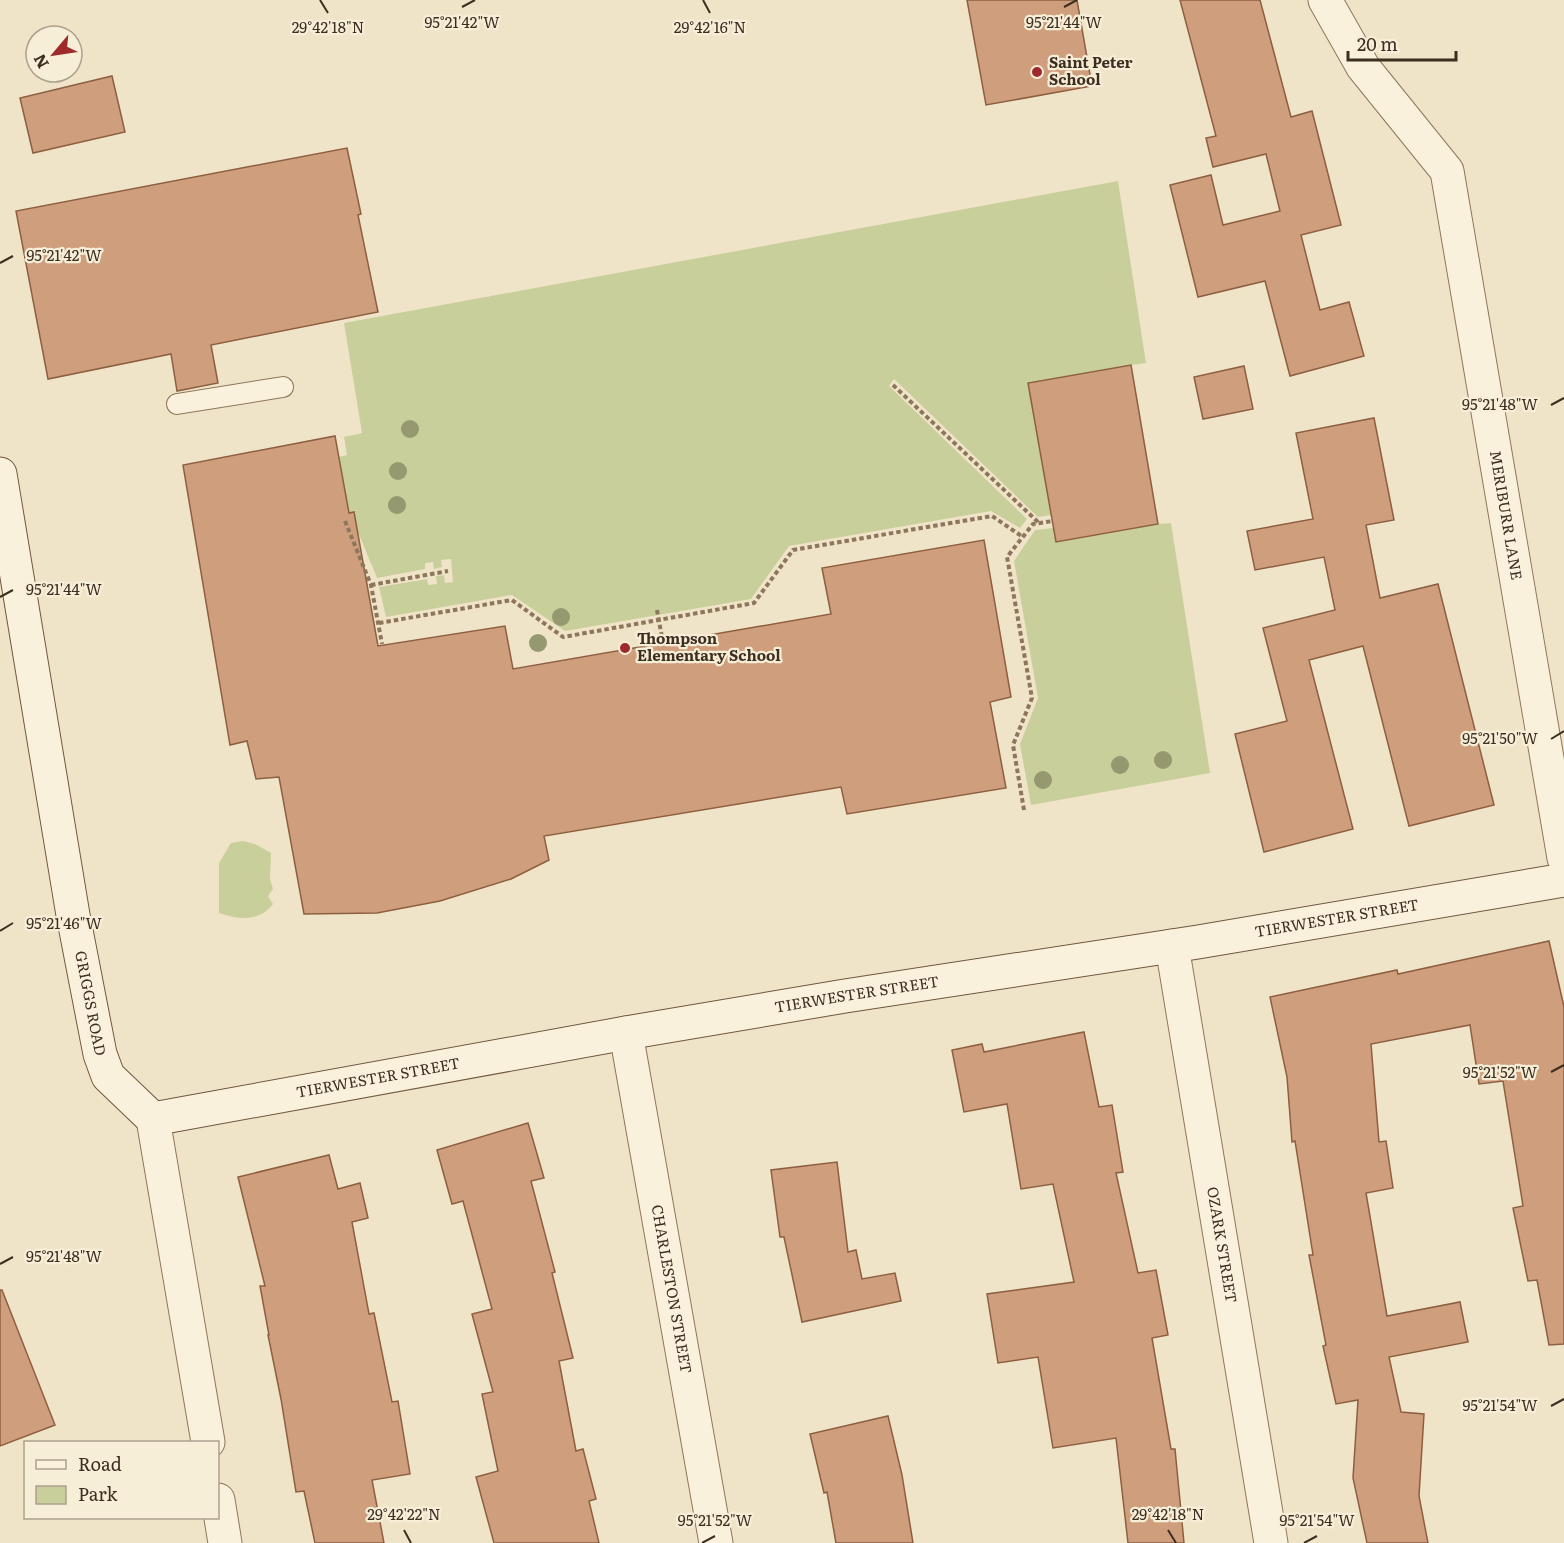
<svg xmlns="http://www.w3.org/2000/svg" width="1564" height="1543" font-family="Literata,serif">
<rect width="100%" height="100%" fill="#f0e4c8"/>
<!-- green -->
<g fill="#c9cf9b">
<path d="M 1118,181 L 1146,363 L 1131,365 L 1052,515 L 1038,517 L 894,379 L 889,386 L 1027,519 L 1020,528 L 991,511 L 789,546 L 751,599 L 565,631 L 512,595 L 386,617 L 379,587 L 427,579 L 428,585 L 437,584 L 436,576 L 444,575 L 445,583 L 453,582 L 451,559 L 441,560 L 442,567 L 434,569 L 433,562 L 425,563 L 425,569 L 377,578 L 358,532 L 354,512 L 349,513 L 339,457 L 347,455 L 344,437 L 362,433 L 344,323 Z"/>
<path d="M 1171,523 L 1210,773 L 1031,805 L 1020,744 L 1038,698 L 1014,561 L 1035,530 L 1054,528 L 1057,542 L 1158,524 Z"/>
<path d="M 243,841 L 255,844 L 271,853 L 270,879 L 273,889 L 268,896 L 273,904 C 259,922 239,920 219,913 L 219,863 L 231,843 Z"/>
</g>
<!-- building -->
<g fill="#cf9f7d" stroke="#8d5f41" stroke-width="1.5">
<path d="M 967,0 L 1077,0 L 1092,86 L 986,105 Z"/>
<path d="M 1180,0 L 1260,0 L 1291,117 L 1312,111 L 1341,225 L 1301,235 L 1320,310 L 1349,302 L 1364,356 L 1290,376 L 1265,281 L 1198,297 L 1170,185 L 1211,175 L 1223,225 L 1280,211 L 1266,154 L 1213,167 L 1206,138 L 1216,136 Z"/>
<path d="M 112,76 L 125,132 L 33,153 L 20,98 Z"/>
<path d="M 347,148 L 361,214 L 358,215 L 378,312 L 211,345 L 218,383 L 177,391 L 171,354 L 48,379 L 16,211 Z"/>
<path d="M 1131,365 L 1158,524 L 1056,542 L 1028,383 Z"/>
<path d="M 1244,366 L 1253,409 L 1203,419 L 1194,377 Z"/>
<path d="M 1374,418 L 1394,520 L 1366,525 L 1380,598 L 1438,584 L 1494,805 L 1409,826 L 1363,646 L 1309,660 L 1353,829 L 1264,852 L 1235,734 L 1287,721 L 1263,628 L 1335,610 L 1324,557 L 1255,570 L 1247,531 L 1313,519 L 1296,433 Z"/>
<path d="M 335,436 L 349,513 L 354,512 L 378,646 L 505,626 L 513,669 L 831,614 L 822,568 L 984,540 L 1011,697 L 990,702 L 1006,788 L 847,814 L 841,787 L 544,836 L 549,860 L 511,879 L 440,901 L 377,913 L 304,914 L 279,777 L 256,779 L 247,741 L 230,745 L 183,465 Z"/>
<path d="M 1549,941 L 1564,1007 L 1564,1344 L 1549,1345 L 1537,1280 L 1528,1281 L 1513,1208 L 1523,1206 L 1503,1081 L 1479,1084 L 1470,1025 L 1371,1044 L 1379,1142 L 1386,1141 L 1393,1188 L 1366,1193 L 1387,1316 L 1460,1302 L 1468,1342 L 1389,1357 L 1401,1412 L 1424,1414 L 1419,1496 L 1428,1543 L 1367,1543 L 1353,1478 L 1358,1400 L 1336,1404 L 1323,1346 L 1326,1345 L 1309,1255 L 1313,1255 L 1295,1141 L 1292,1142 L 1287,1077 L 1270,997 L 1397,970 L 1398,974 Z"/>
<path d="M 1084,1032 L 1099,1107 L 1112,1105 L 1123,1172 L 1116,1173 L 1138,1273 L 1156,1270 L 1168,1335 L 1152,1338 L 1171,1449 L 1175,1449 L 1184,1543 L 1128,1543 L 1116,1438 L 1053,1448 L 1038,1357 L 998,1363 L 987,1294 L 1074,1282 L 1053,1184 L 1021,1189 L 1007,1104 L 964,1112 L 952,1050 L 982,1044 L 984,1052 Z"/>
<path d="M 528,1123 L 544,1178 L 531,1181 L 555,1272 L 552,1273 L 573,1358 L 559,1361 L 576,1451 L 583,1449 L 596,1499 L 589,1501 L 599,1543 L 494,1543 L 476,1477 L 498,1471 L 482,1394 L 493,1392 L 472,1314 L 492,1309 L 463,1201 L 452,1204 L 437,1150 Z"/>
<path d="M 329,1155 L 338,1189 L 360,1183 L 368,1218 L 352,1222 L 369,1314 L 374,1313 L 392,1402 L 398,1401 L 410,1474 L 372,1480 L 384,1543 L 315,1543 L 304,1491 L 296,1492 L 281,1399 L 268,1335 L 269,1335 L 260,1286 L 265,1286 L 238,1177 Z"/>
<path d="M 837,1162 L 848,1252 L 856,1250 L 862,1279 L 895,1273 L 901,1301 L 802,1322 L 784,1237 L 780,1237 L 771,1170 Z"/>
<path d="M 0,1290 L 2,1290 L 55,1425 L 0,1446 Z"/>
<path d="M 888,1416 L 902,1475 L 913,1543 L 836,1543 L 827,1492 L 824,1493 L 810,1434 Z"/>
</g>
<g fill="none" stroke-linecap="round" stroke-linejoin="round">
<defs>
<path id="lane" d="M 177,404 L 283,387"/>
<g id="street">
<path id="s1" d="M 1325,0 L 1363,67 L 1447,171 L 1564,858"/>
<path id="s2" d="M 1172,946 L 1271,1543"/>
<path id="s3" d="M 626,1033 L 716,1543"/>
<path d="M 153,1119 L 208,1442"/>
<path d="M 218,1500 L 225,1543"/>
</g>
<g id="secondary">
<path id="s4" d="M 0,474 L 73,915 L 100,1054 L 108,1076 L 153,1119 L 626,1033 L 845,996 L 1198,942 L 1564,880"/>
</g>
</defs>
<!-- lane casing -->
<use href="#lane" stroke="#8d765c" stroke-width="22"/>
<!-- street casing -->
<use href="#street" stroke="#8d765c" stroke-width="35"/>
<!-- secondary casing -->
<use href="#secondary" stroke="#6f573f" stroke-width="35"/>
<!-- path -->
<g stroke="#8d765c" stroke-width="4" stroke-dasharray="4.5 3" stroke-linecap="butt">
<path d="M 893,385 L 1039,523"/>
<path d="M 345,521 L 371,585 L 382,644"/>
<path d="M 371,585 L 448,571"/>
<path d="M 657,610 L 663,643"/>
<path d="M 379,623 L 512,600 L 563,637 L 754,603 L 793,550 L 992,516 L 1023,537"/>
<path d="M 1024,810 L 1013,745 L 1032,698 L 1007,557 L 1033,524 L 1053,521"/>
</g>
<!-- lane -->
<use href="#lane" stroke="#faf1dc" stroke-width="20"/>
<!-- street -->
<use href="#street" stroke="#faf1dc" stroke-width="33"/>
<!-- secondary -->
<use href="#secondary" stroke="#faf1dc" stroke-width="33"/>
</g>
<!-- trees -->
<g fill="#96986f">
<circle cx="410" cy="429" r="9"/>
<circle cx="398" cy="471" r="9"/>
<circle cx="397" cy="505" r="9"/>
<circle cx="561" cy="617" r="9"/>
<circle cx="538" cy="643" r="9"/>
<circle cx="1163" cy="760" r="9"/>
<circle cx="1120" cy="765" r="9"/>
<circle cx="1043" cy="780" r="9"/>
</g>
<!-- ticks -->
<path fill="none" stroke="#3d2e20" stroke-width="2" d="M 320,0 L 328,13M 703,0 L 710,13M 462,7 L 475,0M 1064,7 L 1077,0M 0,263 L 13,256M 1551,405 L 1564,398M 0,597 L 13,590M 1551,739 L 1564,731M 0,931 L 13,923M 1551,1072 L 1564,1065M 0,1264 L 13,1257M 1551,1406 L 1564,1399M 404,1530 L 411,1543M 1168,1530 L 1176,1543M 702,1543 L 715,1536M 1304,1543 L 1317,1536"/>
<!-- markers -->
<g fill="#9e2a2b" stroke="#f7eed8" stroke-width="2">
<circle cx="1037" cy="72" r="6"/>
<circle cx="625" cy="648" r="6"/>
</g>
<g text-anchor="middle" stroke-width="4.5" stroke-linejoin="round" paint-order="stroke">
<!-- poi labels -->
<g font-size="15" font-weight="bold" fill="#3d2e20" stroke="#f7eed8" text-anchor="start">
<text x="1049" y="68">Saint Peter<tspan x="1049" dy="17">School</tspan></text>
<text x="637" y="644">Thompson<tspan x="637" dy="17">Elementary School</tspan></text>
</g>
<!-- street labels -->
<g font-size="15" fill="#3d2e20" stroke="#f7eed8">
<text dy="5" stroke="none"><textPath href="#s1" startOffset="560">MERIBURR LANE</textPath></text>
<text dy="5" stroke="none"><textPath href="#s4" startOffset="1875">TIERWESTER STREET</textPath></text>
<text dy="5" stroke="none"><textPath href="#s4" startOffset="1389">TIERWESTER STREET</textPath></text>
<text dy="5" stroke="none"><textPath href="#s4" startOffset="537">GRIGGS ROAD</textPath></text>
<text dy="5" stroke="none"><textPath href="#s4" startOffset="903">TIERWESTER STREET</textPath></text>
<text dy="5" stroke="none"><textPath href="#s2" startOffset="303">OZARK STREET</textPath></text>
<text dy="5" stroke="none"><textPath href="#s3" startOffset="260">CHARLESTON STREET</textPath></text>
</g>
</g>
<g font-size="15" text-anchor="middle" fill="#3d2e20" stroke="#f7eed8" stroke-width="4.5" stroke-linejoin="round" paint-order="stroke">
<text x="462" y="28">95°21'42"W</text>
<text x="1064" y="28">95°21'44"W</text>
<text x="328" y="33">29°42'18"N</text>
<text x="710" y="33">29°42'16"N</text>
<text x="64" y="261">95°21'42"W</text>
<text x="1500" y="410">95°21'48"W</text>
<text x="64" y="595">95°21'44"W</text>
<text x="1500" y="744">95°21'50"W</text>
<text x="64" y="929">95°21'46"W</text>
<text x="1500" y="1078">95°21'52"W</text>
<text x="64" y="1262">95°21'48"W</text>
<text x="1500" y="1411">95°21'54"W</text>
<text x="404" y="1520">29°42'22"N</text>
<text x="1168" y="1520">29°42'18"N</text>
<text x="715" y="1526">95°21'52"W</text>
<text x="1317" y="1526">95°21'54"W</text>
</g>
<!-- legend -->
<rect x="24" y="1441" width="195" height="78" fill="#f7eed8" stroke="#ada18e" stroke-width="1.5"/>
<rect x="36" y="1460" width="30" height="9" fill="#faf1dc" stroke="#ada18e" stroke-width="1.5"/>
<text x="78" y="1471" font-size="18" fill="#3d2e20">Road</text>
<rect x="36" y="1486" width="30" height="18" fill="#c9cf9b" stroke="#ada18e" stroke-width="1.5"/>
<text x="78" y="1501" font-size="18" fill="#3d2e20">Park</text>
<!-- north arrow -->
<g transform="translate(54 54) rotate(241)"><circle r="28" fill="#f7eed8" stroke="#ada18e" stroke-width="1.5"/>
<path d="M0-4.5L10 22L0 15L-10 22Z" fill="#9e2a2b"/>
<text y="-9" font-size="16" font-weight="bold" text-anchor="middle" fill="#3d2e20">N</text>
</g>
<!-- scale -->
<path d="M1348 51v9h108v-9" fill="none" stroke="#3d2e20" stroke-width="3"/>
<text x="1357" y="51" font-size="18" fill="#3d2e20" stroke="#f7eed8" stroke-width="4.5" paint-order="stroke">20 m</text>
</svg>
